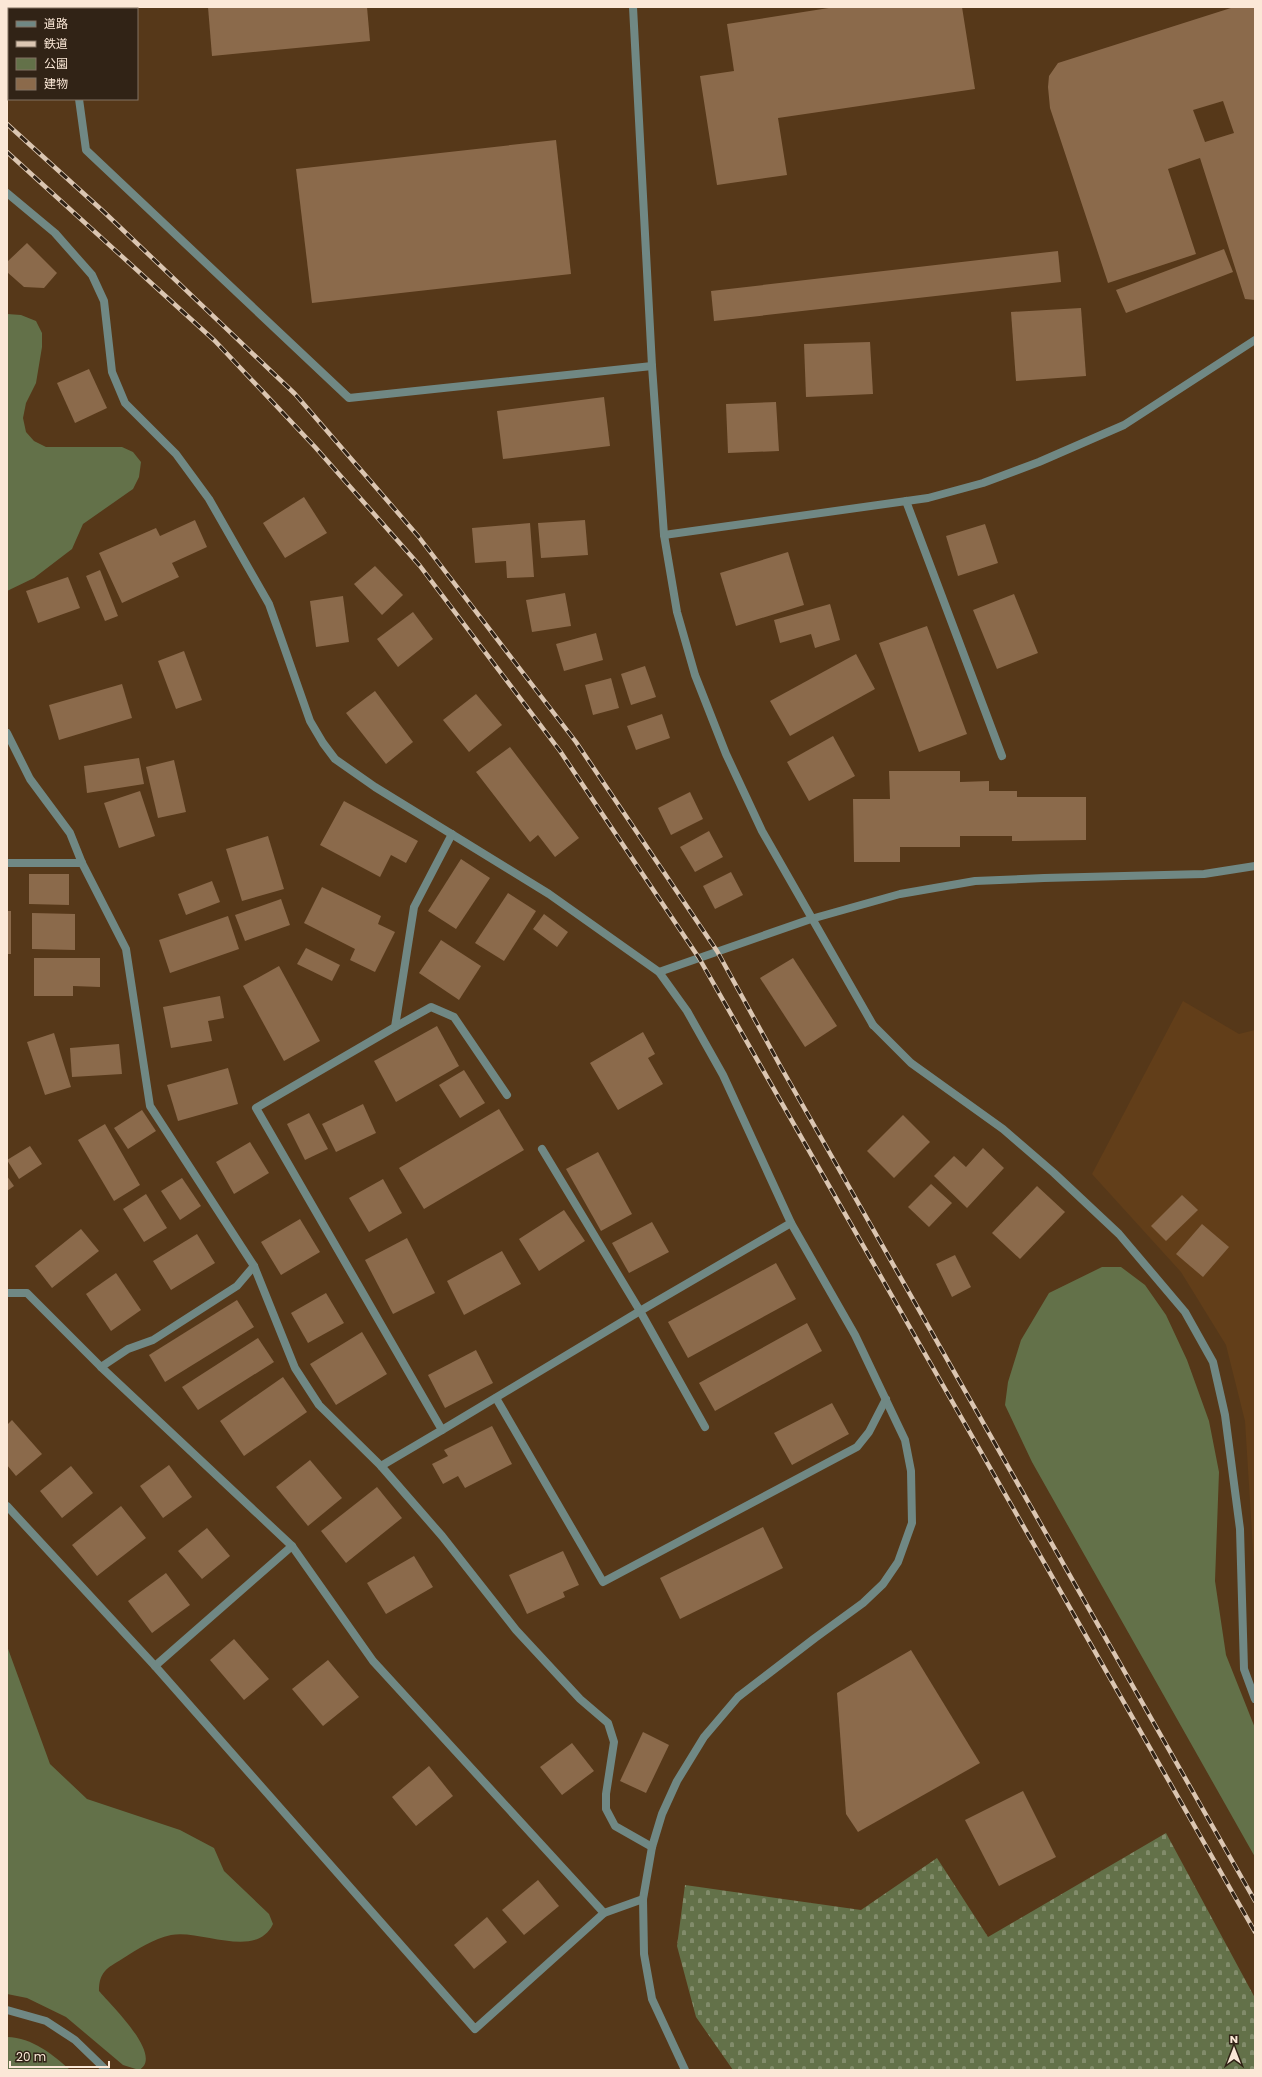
<svg xmlns="http://www.w3.org/2000/svg" width="1262" height="2077" font-family="Poppins,'Noto Sans JP',sans-serif">
<defs>
<pattern id="cemetery-stones" width="16" height="16" patternUnits="userSpaceOnUse"><rect width="16" height="16" fill="#637149"/><path d="M2 7V4a2 2 0 0 1 4 0v3zM10 15v-3a2 2 0 0 1 4 0v3z" fill="#828c6b"/></pattern>
</defs>
<rect width="100%" height="100%" fill="#563819"/>
<!-- built -->
<path fill="#623e19" d="M 1183,1001 L 1239,1034 L 1255,1030 L 1255,1582 L 1245,1421 L 1226,1345 L 1181,1272 L 1092,1174 Z"/>
<!-- green -->
<g fill="#637149">
<path d="M 7,314 L 21,315 L 36,321 L 42,333 L 42,347 L 36,383 L 26,403 L 23,418 L 26,432 L 34,441 L 46,447 L 122,447 L 133,452 L 141,462 L 139,477 L 133,489 L 83,524 L 72,549 L 34,578 L 7,591 Z"/>
<path d="M 1102,1267 L 1121,1267 L 1145,1285 L 1166,1315 L 1187,1360 L 1209,1421 L 1219,1472 L 1215,1581 L 1226,1655 L 1255,1728 L 1255,1857 L 1032,1462 L 1005,1405 L 1008,1382 L 1021,1340 L 1049,1293 Z"/>
<path d="M 7,1646 L 50,1764 L 87,1799 L 180,1830 L 214,1848 L 224,1871 L 269,1914 L 273,1924 C 256,1960 201,1929 171,1935 C 153,1939 138,1949 122,1959 C 107,1968 99,1972 99,1991 C 109,2003 165,2056 139,2070 L 123,2065 L 66,2017 L 27,1998 L 7,1994 Z"/>
<path d="M 7,2037 C 33,2038 52,2054 70,2070 L 7,2070 Z"/>
</g>
<!-- cemetery -->
<path fill="url(#cemetery-stones)" d="M 1166,1833 L 1255,1998 L 1255,2070 L 733,2070 L 696,2017 L 677,1946 L 685,1885 L 861,1910 L 937,1858 L 988,1937 Z"/>
<!-- building -->
<g fill="#8b6a4b" fill-rule="evenodd">
<path d="M 208,7 L 367,7 L 370,41 L 212,56 Z"/>
<path d="M 835,7 L 962,7 L 975,89 L 778,118 L 787,175 L 717,185 L 700,76 L 734,71 L 727,24 Z"/>
<path d="M 1234,7 L 1255,7 L 1255,300 L 1245,299 L 1200,158 L 1168,169 L 1196,254 L 1108,283 L 1050,108 L 1048,87 L 1049,76 L 1058,63 ZM 1223,101 L 1234,133 L 1205,142 L 1193,110 Z"/>
<path d="M 556,140 L 571,274 L 312,303 L 296,169 Z"/>
<path d="M 27,243 L 57,273 L 44,288 L 24,287 L 7,272 L 7,262 Z"/>
<path d="M 1224,249 L 1233,272 L 1126,313 L 1116,290 Z"/>
<path d="M 1058,251 L 1061,282 L 714,321 L 711,291 Z"/>
<path d="M 1081,308 L 1086,376 L 1016,381 L 1011,312 Z"/>
<path d="M 870,342 L 873,394 L 806,397 L 804,344 Z"/>
<path d="M 89,369 L 107,408 L 75,423 L 57,383 Z"/>
<path d="M 604,397 L 610,446 L 503,459 L 497,411 Z"/>
<path d="M 776,402 L 779,451 L 728,453 L 726,404 Z"/>
<path d="M 304,497 L 327,533 L 285,558 L 263,523 Z"/>
<path d="M 195,520 L 207,547 L 172,563 L 179,577 L 122,603 L 99,553 L 156,528 L 160,536 Z"/>
<path d="M 585,520 L 588,555 L 541,558 L 538,523 Z"/>
<path d="M 530,523 L 534,577 L 507,578 L 506,561 L 475,563 L 472,528 Z"/>
<path d="M 985,524 L 998,563 L 958,576 L 946,536 Z"/>
<path d="M 788,552 L 804,605 L 736,626 L 720,573 Z"/>
<path d="M 375,566 L 403,595 L 382,615 L 354,584 Z"/>
<path d="M 100,570 L 118,616 L 105,621 L 86,576 Z"/>
<path d="M 68,577 L 80,608 L 38,623 L 26,591 Z"/>
<path d="M 565,593 L 571,626 L 532,632 L 526,600 Z"/>
<path d="M 1014,594 L 1038,653 L 997,669 L 973,610 Z"/>
<path d="M 343,596 L 349,642 L 316,647 L 310,601 Z"/>
<path d="M 830,604 L 840,640 L 815,648 L 811,634 L 780,643 L 774,620 Z"/>
<path d="M 413,612 L 433,639 L 398,667 L 377,639 Z"/>
<path d="M 927,626 L 967,734 L 919,752 L 879,643 Z"/>
<path d="M 596,633 L 603,660 L 564,671 L 556,644 Z"/>
<path d="M 184,651 L 202,700 L 176,709 L 158,661 Z"/>
<path d="M 856,654 L 875,689 L 790,736 L 770,701 Z"/>
<path d="M 645,666 L 656,697 L 631,705 L 621,674 Z"/>
<path d="M 611,678 L 619,708 L 593,715 L 585,685 Z"/>
<path d="M 122,684 L 132,718 L 59,740 L 49,705 Z"/>
<path d="M 375,691 L 413,742 L 386,764 L 346,713 Z"/>
<path d="M 476,694 L 502,725 L 469,752 L 443,720 Z"/>
<path d="M 662,714 L 670,738 L 636,750 L 627,726 Z"/>
<path d="M 833,736 L 855,776 L 809,801 L 787,762 Z"/>
<path d="M 510,747 L 579,838 L 555,857 L 538,835 L 530,842 L 476,772 Z"/>
<path d="M 139,758 L 144,784 L 87,793 L 84,766 Z"/>
<path d="M 174,760 L 186,812 L 158,818 L 146,767 Z"/>
<path d="M 889,771 L 960,771 L 960,782 L 989,781 L 989,791 L 1017,791 L 1017,797 L 1086,797 L 1086,840 L 1012,841 L 1012,836 L 960,836 L 960,847 L 900,847 L 900,862 L 854,862 L 853,799 L 890,799 Z"/>
<path d="M 140,791 L 155,836 L 119,848 L 104,803 Z"/>
<path d="M 690,792 L 703,819 L 671,835 L 658,808 Z"/>
<path d="M 344,801 L 418,841 L 406,863 L 391,855 L 380,877 L 320,845 Z"/>
<path d="M 709,831 L 723,857 L 695,872 L 680,847 Z"/>
<path d="M 268,836 L 284,889 L 242,901 L 226,849 Z"/>
<path d="M 461,859 L 490,878 L 456,929 L 428,911 Z"/>
<path d="M 731,872 L 743,895 L 715,909 L 703,886 Z"/>
<path d="M 29,874 L 69,874 L 69,905 L 29,904 Z"/>
<path d="M 212,881 L 220,902 L 186,915 L 178,894 Z"/>
<path d="M 322,887 L 381,916 L 378,924 L 395,932 L 375,972 L 350,960 L 355,949 L 304,923 Z"/>
<path d="M 508,893 L 536,911 L 504,961 L 475,943 Z"/>
<path d="M 281,899 L 290,925 L 245,941 L 235,915 Z"/>
<rect x="7" y="911" width="4" height="43"/>
<path d="M 32,913 L 75,914 L 75,950 L 32,949 Z"/>
<path d="M 544,914 L 568,932 L 557,947 L 533,929 Z"/>
<path d="M 228,916 L 239,949 L 170,973 L 159,940 Z"/>
<path d="M 441,940 L 481,966 L 459,1000 L 419,973 Z"/>
<path d="M 306,948 L 340,965 L 332,981 L 297,964 Z"/>
<path d="M 34,958 L 100,958 L 100,987 L 73,986 L 73,996 L 34,996 Z"/>
<path d="M 793,958 L 837,1026 L 805,1047 L 760,978 Z"/>
<path d="M 279,966 L 320,1041 L 284,1061 L 243,986 Z"/>
<path d="M 220,996 L 224,1018 L 208,1021 L 212,1041 L 171,1048 L 163,1007 Z"/>
<path d="M 437,1026 L 459,1066 L 396,1102 L 374,1061 Z"/>
<path d="M 643,1032 L 655,1054 L 648,1058 L 663,1084 L 618,1110 L 590,1063 Z"/>
<path d="M 54,1033 L 71,1087 L 45,1095 L 27,1042 Z"/>
<path d="M 119,1044 L 122,1074 L 72,1077 L 70,1048 Z"/>
<path d="M 228,1068 L 238,1104 L 178,1121 L 167,1085 Z"/>
<path d="M 464,1070 L 485,1103 L 460,1118 L 439,1085 Z"/>
<path d="M 363,1104 L 376,1133 L 336,1152 L 322,1124 Z"/>
<path d="M 499,1109 L 524,1150 L 424,1209 L 399,1168 Z"/>
<path d="M 142,1110 L 156,1131 L 128,1149 L 114,1128 Z"/>
<path d="M 309,1113 L 328,1149 L 305,1160 L 287,1124 Z"/>
<path d="M 903,1115 L 930,1142 L 894,1178 L 867,1151 Z"/>
<path d="M 105,1124 L 140,1185 L 114,1201 L 78,1140 Z"/>
<path d="M 250,1142 L 269,1173 L 234,1194 L 216,1162 Z"/>
<path d="M 30,1146 L 42,1164 L 19,1179 L 7,1160 Z"/>
<path d="M 983,1148 L 1004,1168 L 967,1208 L 934,1176 L 954,1156 L 966,1167 Z"/>
<path d="M 598,1152 L 632,1214 L 601,1231 L 566,1169 Z"/>
<path d="M 7,1176 L 14,1186 L 7,1191 Z"/>
<path d="M 182,1178 L 201,1206 L 180,1220 L 161,1191 Z"/>
<path d="M 383,1179 L 402,1213 L 369,1232 L 349,1198 Z"/>
<path d="M 931,1184 L 952,1203 L 929,1227 L 908,1207 Z"/>
<path d="M 1037,1186 L 1065,1212 L 1020,1259 L 992,1233 Z"/>
<path d="M 146,1194 L 167,1228 L 144,1242 L 123,1209 Z"/>
<path d="M 1182,1195 L 1198,1210 L 1166,1241 L 1151,1226 Z"/>
<path d="M 564,1210 L 585,1241 L 539,1271 L 519,1239 Z"/>
<path d="M 300,1219 L 320,1252 L 281,1275 L 261,1242 Z"/>
<path d="M 652,1222 L 669,1252 L 629,1273 L 612,1243 Z"/>
<path d="M 1202,1224 L 1229,1247 L 1203,1277 L 1176,1254 Z"/>
<path d="M 81,1229 L 99,1251 L 52,1288 L 35,1266 Z"/>
<path d="M 197,1234 L 215,1263 L 171,1290 L 153,1261 Z"/>
<path d="M 407,1238 L 435,1293 L 393,1314 L 365,1260 Z"/>
<path d="M 502,1251 L 521,1284 L 464,1315 L 447,1281 Z"/>
<path d="M 955,1255 L 971,1287 L 952,1297 L 936,1264 Z"/>
<path d="M 776,1263 L 796,1299 L 688,1358 L 668,1322 Z"/>
<path d="M 116,1273 L 141,1310 L 111,1331 L 86,1294 Z"/>
<path d="M 326,1293 L 344,1323 L 308,1343 L 291,1313 Z"/>
<path d="M 237,1300 L 254,1327 L 165,1382 L 149,1355 Z"/>
<path d="M 807,1323 L 822,1351 L 715,1411 L 699,1383 Z"/>
<path d="M 362,1332 L 387,1374 L 336,1405 L 310,1364 Z"/>
<path d="M 258,1338 L 274,1362 L 198,1410 L 182,1387 Z"/>
<path d="M 476,1350 L 493,1383 L 445,1408 L 428,1375 Z"/>
<path d="M 283,1377 L 307,1412 L 244,1456 L 220,1421 Z"/>
<path d="M 832,1403 L 849,1434 L 792,1465 L 774,1433 Z"/>
<path d="M 12,1420 L 42,1454 L 16,1476 L 7,1465 L 7,1425 Z"/>
<path d="M 492,1426 L 512,1464 L 465,1488 L 458,1476 L 443,1484 L 432,1464 L 448,1456 L 444,1450 Z"/>
<path d="M 310,1460 L 342,1498 L 308,1526 L 276,1487 Z"/>
<path d="M 169,1465 L 192,1497 L 163,1518 L 140,1486 Z"/>
<path d="M 71,1466 L 93,1493 L 62,1518 L 40,1491 Z"/>
<path d="M 377,1487 L 402,1518 L 346,1563 L 321,1531 Z"/>
<path d="M 121,1506 L 146,1538 L 97,1576 L 72,1545 Z"/>
<path d="M 763,1527 L 783,1568 L 680,1619 L 660,1578 Z"/>
<path d="M 207,1528 L 230,1556 L 202,1579 L 178,1551 Z"/>
<path d="M 563,1551 L 579,1585 L 563,1592 L 565,1597 L 527,1614 L 509,1575 Z"/>
<path d="M 414,1556 L 433,1587 L 386,1614 L 367,1583 Z"/>
<path d="M 166,1573 L 190,1605 L 152,1633 L 128,1601 Z"/>
<path d="M 234,1639 L 269,1679 L 244,1700 L 210,1660 Z"/>
<path d="M 911,1650 L 980,1763 L 858,1832 L 846,1814 L 837,1693 Z"/>
<path d="M 328,1660 L 359,1697 L 323,1726 L 292,1689 Z"/>
<path d="M 643,1732 L 669,1745 L 646,1793 L 620,1781 Z"/>
<path d="M 572,1743 L 594,1771 L 562,1795 L 540,1767 Z"/>
<path d="M 429,1766 L 453,1796 L 416,1826 L 392,1797 Z"/>
<path d="M 1023,1791 L 1056,1857 L 999,1886 L 965,1820 Z"/>
<path d="M 538,1880 L 559,1906 L 524,1935 L 502,1910 Z"/>
<path d="M 487,1917 L 507,1942 L 474,1969 L 454,1945 Z"/>
</g>
<g fill="none" stroke-linecap="round" stroke-linejoin="round">
<!-- minor -->
<g stroke="#708884" stroke-width="8">
<path d="M 66,7 L 67,9"/>
<path d="M 79,99 L 86,150 L 349,398 L 652,366"/>
<path d="M 7,193 L 55,233 L 92,275 L 104,301 L 112,372 L 125,403 L 176,454 L 209,499 L 269,604 L 310,721 L 323,743 L 335,759 L 375,787 L 549,894 L 659,972 L 687,1011 L 723,1075 L 791,1223 L 855,1335 L 905,1440 L 911,1471 L 912,1523 L 898,1562 L 883,1584 L 863,1603 L 815,1638 L 738,1697 L 704,1737 L 677,1781 L 662,1814 L 652,1847 L 643,1899 L 644,1954 L 652,1999 L 685,2070"/>
<path d="M 906,501 L 1002,756"/>
<path d="M 664,535 L 928,498 L 983,483 L 1039,462 L 1124,425 L 1255,340"/>
<path d="M 7,733 L 30,779 L 70,833 L 82,863 L 126,949 L 150,1106 L 254,1266 L 295,1368 L 319,1405 L 381,1466 L 442,1536 L 516,1630 L 580,1699 L 608,1723 L 614,1742 L 606,1794 L 606,1809 L 615,1826 L 652,1847"/>
<path d="M 7,863 L 82,863"/>
<path d="M 659,972 L 811,919 L 900,894 L 975,881 L 1044,878 L 1204,874 L 1255,866"/>
<path d="M 873,1025 L 911,1063 L 1003,1129 L 1054,1173 L 1119,1234 L 1185,1312 L 1213,1362 L 1225,1415 L 1240,1529 L 1244,1669 L 1255,1699"/>
<path d="M 395,1027 L 431,1007 L 454,1017 L 507,1095"/>
<path d="M 542,1149 L 640,1311 L 705,1427"/>
<path d="M 7,1293 L 27,1293 L 101,1367 L 292,1546 L 373,1661 L 604,1913"/>
<path d="M 101,1367 L 128,1349 L 153,1340 L 237,1286 L 254,1266"/>
<path d="M 496,1398 L 603,1582 L 857,1447 L 869,1432 L 886,1399"/>
<path d="M 442,1430 L 640,1311 L 791,1223"/>
<path d="M 381,1466 L 442,1430 L 256,1108 L 395,1027 L 414,907 L 452,834"/>
<path d="M 7,1506 L 155,1666 L 475,2029 L 604,1913 L 643,1899"/>
<path d="M 155,1666 L 292,1546"/>
<path d="M 7,2010 L 46,2021 L 75,2040 L 106,2070"/>
</g>
<!-- tertiary -->
<path stroke="#708884" stroke-width="8" d="M 633,7 L 652,366 L 664,535 L 677,612 L 695,675 L 726,754 L 762,831 L 873,1025"/>
<defs>
<g id="rail">
<path d="M 7,124 L 104,212 L 295,394 L 418,536 L 576,742 L 717,951 L 782,1069 L 1255,1901"/>
<path d="M 7,152 L 215,341 L 315,447 L 420,566 L 560,751 L 699,958 L 1255,1932"/>
</g>
</defs>
<!-- rail casing -->
<use href="#rail" stroke="#dbc6b2" stroke-width="4.5"/>
<!-- rail -->
<use href="#rail" stroke="#312316" stroke-width="3" stroke-dasharray="9" stroke-linecap="butt"/>
</g>
<!-- border -->
<rect width="1262" height="2077" fill="none" stroke="#fbe8d7" stroke-width="16"/>
<!-- legend -->
<rect x="8" y="8" width="130" height="92" fill="#312316" stroke="#827263"/>
<rect x="16" y="21" width="20" height="6" fill="#708884" stroke="#827263"/>
<text x="44" y="28" font-size="12" fill="#fbe8d7">道路</text>
<rect x="16" y="41" width="20" height="6" fill="#dbc6b2" stroke="#827263"/>
<text x="44" y="48" font-size="12" fill="#fbe8d7">鉄道</text>
<rect x="16" y="58" width="20" height="12" fill="#637149" stroke="#827263"/>
<text x="44" y="68" font-size="12" fill="#fbe8d7">公園</text>
<rect x="16" y="78" width="20" height="12" fill="#8b6a4b" stroke="#827263"/>
<text x="44" y="88" font-size="12" fill="#fbe8d7">建物</text>
<!-- north arrow -->
<g transform="translate(1234 2049)" stroke="#312316" stroke-width="3" paint-order="stroke">
<path d="M0-3L7 15L0 10L-7 15Z" fill="#fbe8d7"/>
<text y="-6" font-size="11" font-weight="bold" text-anchor="middle" fill="#fbe8d7">N</text>
</g>
<!-- scale -->
<path d="M10 2061v6h99v-6" fill="none" stroke="#fbe8d7" stroke-width="2"/>
<text x="16" y="2061" font-size="12" fill="#fbe8d7" stroke="#312316" stroke-width="3" paint-order="stroke">20 m</text>
</svg>
